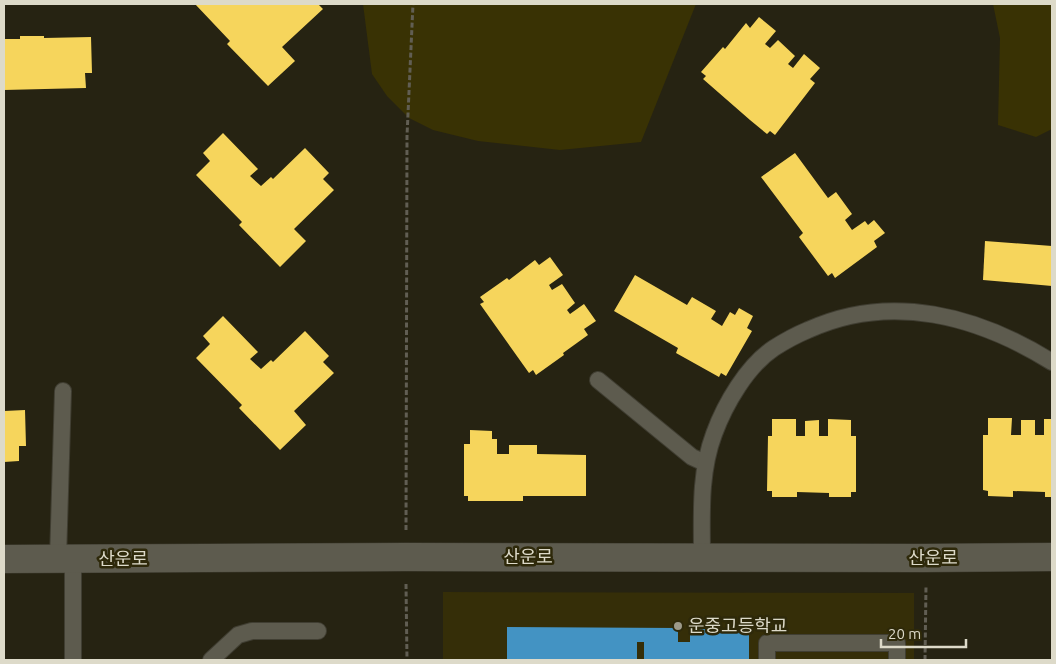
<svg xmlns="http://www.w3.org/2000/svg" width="1056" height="664" font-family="Ubuntu,'Noto Sans KR',sans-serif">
<rect width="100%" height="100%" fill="#262312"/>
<!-- built -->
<path fill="#352e08" d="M 443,592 L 914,593 L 914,660 L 443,660 Z"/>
<!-- green -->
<g fill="#393204">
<path d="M 363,4 L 696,4 L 641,142 L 560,150 L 478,141 L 433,130 L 409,118 L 387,96 L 372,74 Z"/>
<path d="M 993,4 L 1052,4 L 1052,129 L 1036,137 L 998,125 L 1000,38 Z"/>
</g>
<!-- homes -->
<g fill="#f6d55c">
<path d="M 195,4 L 248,4 L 250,5 L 252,4 L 318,4 L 323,9 L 282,47 L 295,61 L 268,86 L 227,44 L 230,41 Z"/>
<path d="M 759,17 L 776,31 L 765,44 L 770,48 L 778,40 L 795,56 L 788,64 L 793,68 L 804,54 L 820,68 L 810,79 L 815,83 L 775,135 L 770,131 L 767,134 L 750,120 L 703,79 L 706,76 L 701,72 L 723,47 L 725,49 L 746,23 L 750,28 Z"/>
<path d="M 20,36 L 44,36 L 44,38 L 91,37 L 92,73 L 85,73 L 86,88 L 4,90 L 4,39 L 20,39 Z"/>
<path d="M 223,133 L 258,169 L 250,176 L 261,186 L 271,177 L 273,179 L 305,148 L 329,173 L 323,179 L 334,190 L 294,229 L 306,241 L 280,267 L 239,225 L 242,222 L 196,175 L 210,161 L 203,153 Z"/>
<path d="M 795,153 L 828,198 L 836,192 L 852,214 L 845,220 L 852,230 L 865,221 L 868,225 L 874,220 L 885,233 L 874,241 L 877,247 L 835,278 L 832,273 L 828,276 L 799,237 L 803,233 L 761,177 Z"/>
<path d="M 985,241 L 1052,246 L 1052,286 L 983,280 Z"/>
<path d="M 550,257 L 563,275 L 549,285 L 552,290 L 562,284 L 575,303 L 567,310 L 570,314 L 584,304 L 596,321 L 584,329 L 588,335 L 563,353 L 564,355 L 536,375 L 533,370 L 529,373 L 480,304 L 484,302 L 480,297 L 507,278 L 509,280 L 535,260 L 539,265 Z"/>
<path d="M 635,275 L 687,305 L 692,297 L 716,311 L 711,319 L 722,326 L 730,312 L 735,315 L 739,308 L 753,316 L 747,328 L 752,331 L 726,376 L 721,373 L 719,377 L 676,353 L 678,348 L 614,311 Z"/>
<path d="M 223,316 L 258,352 L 250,359 L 261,369 L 271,360 L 273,362 L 305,331 L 329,356 L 323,362 L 334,373 L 294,411 L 306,425 L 280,450 L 239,408 L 242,405 L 196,358 L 210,344 L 203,336 Z"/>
<path d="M 25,410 L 26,446 L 19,446 L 19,461 L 4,462 L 4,411 Z"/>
<path d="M 988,418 L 1012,418 L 1011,435 L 1021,435 L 1021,420 L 1035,420 L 1035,435 L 1044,435 L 1044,419 L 1052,419 L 1052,497 L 1045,497 L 1045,492 L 1013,491 L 1013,497 L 988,496 L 988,491 L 983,490 L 983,435 L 988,435 Z"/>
<path d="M 772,419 L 796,419 L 796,436 L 805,436 L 805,421 L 819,420 L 819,436 L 828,436 L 828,419 L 851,420 L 851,436 L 856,436 L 856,492 L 851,492 L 851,497 L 829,497 L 829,493 L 797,492 L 797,497 L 772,497 L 772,491 L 767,491 L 768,436 L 772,436 Z"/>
<path d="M 470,430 L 492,431 L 492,439 L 497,439 L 497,454 L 509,454 L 509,445 L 537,445 L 537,454 L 586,455 L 586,496 L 523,496 L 523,501 L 468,501 L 468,496 L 464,496 L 464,444 L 470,444 Z"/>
</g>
<!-- schools -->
<path fill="#4393c3" d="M 507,627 L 678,628 L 678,642 L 690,642 L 690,629 L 749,629 L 749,660 L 644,660 L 644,642 L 637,642 L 637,660 L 507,660 Z"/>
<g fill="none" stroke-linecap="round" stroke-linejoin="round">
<defs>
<g id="service">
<path d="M 598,380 L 692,457 L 705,463"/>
<path d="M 702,558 C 702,516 699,474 714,434 C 725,404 747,366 774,348 C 785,341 796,335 808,330 C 891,292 978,316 1052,362"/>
<path d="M 58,559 L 63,391"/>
<path d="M 73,559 L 73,660"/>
<path d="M 211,660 L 238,635 L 252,631 L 318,631"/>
<path d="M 767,660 L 767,643 L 897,643 L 897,660"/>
</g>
<path id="minor" d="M 4,559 L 406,557 L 924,558 L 1052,557"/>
</defs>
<!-- service casing -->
<use href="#service" stroke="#403e32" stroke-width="18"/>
<!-- minor casing -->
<use href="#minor" stroke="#403e32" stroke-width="29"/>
<!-- path -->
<g stroke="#615e53" stroke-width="3" stroke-dasharray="5 2.5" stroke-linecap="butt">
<path d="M 406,530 L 407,136 L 413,4"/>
<path d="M 406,584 L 407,660"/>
<path d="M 925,660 L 926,586"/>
</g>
<!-- service -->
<use href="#service" stroke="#5d5b4e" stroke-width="16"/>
<!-- minor -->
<use href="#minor" stroke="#5d5b4e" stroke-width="28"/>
</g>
<!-- markers -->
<circle fill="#9d9a89" stroke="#2e290a" stroke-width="2" cx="678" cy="626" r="5"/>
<g text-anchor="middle" stroke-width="5" stroke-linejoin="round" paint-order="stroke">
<!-- street labels -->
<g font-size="18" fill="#dddac9" stroke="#2e290a">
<text x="528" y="563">산운로</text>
<text x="933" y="564">산운로</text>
<text x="123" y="565">산운로</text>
</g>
<!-- poi labels -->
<g font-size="18" fill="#dddac9" stroke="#2e290a" text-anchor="start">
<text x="688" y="632">운중고등학교</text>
</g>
</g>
<!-- border -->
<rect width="1056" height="664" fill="none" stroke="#dddac9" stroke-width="10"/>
<!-- scale -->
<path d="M881 639v8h85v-8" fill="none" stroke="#dddac9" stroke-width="2.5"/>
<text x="888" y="639" font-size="15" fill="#dddac9" stroke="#2e290a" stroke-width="4" paint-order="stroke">20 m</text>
</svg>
